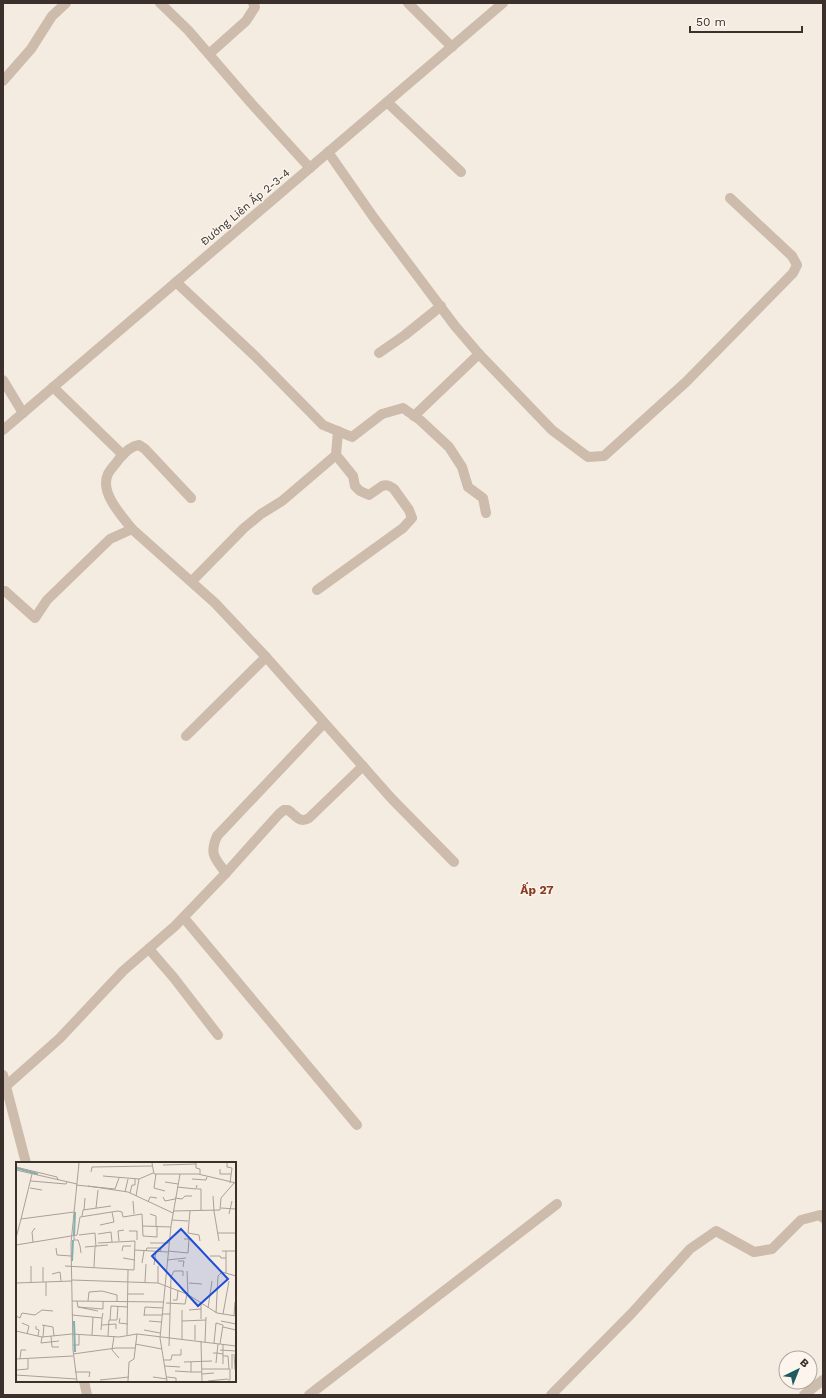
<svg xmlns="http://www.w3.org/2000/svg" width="826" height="1398" font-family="'Work Sans',sans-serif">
<rect width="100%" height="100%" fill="#f4ebe1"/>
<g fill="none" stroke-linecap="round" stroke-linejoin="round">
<!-- minor -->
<g stroke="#cdbbac" stroke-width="10">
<path d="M 160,3 L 188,30 L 251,103 L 310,168"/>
<path d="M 408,3 L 452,47"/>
<path d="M 209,54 L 246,21 L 255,7 L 253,3"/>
<path d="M 3,81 L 31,49 L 52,16 L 66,3"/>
<path d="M 387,102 L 461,172"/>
<path d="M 328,152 L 374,218 L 455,326 L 479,354 L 552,430 L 588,457 L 604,456 L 686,382 L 793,273 L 797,265 L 792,256 L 730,198"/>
<path d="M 176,282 L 255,356 L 323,425 L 352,437 L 382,414 L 403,408 L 420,420 L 449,447 L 462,467 L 468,487 L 483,498 L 486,513"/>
<path d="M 379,353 L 405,335 L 441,306"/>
<path d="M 3,380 L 23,413"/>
<path d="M 53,387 L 123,455"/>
<path d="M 414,416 L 479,354"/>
<path d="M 3,430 L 503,3"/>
<path d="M 132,529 C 122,516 99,492 108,474 C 110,469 116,464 119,459 C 124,453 131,446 139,445 L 145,449 L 191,498"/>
<path d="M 192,581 L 244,528 L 261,514 L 282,501 L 336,455"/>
<path d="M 317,590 L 403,528 L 412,518 L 409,510 L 394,489 C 390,486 387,484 382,486 L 369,495 L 360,491 L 355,486 L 353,476 L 336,455 L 338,431"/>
<path d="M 3,591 L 5,591 L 35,618 L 47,600 L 110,539 L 132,529 L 215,603 L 266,657 L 186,736"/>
<path d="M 266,657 L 392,799 L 454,862"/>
<path d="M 226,873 L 279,814 L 284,810 L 288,810 C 296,815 299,824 309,818 L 363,766"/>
<path d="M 184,918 L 357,1125"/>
<path d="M 149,949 L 174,978 L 218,1035"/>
<path d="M 3,1075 L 26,1163"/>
<path d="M 6,1086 L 60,1038 L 123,971 L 175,926 L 226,873 C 215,858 209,855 217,836 L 324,723"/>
<path d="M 84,1381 L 87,1395"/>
<path d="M 309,1395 L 557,1204"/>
<path d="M 551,1395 L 632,1313 L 690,1249 L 716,1231 L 754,1252 L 772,1249 L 801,1220 L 820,1215 L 823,1218"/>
<path d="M 804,1395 L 823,1380"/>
</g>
</g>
<g text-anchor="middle" stroke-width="3" stroke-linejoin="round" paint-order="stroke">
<!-- street labels -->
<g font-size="11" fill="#3b302b" stroke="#fbf5ee">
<text transform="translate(245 207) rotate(-40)" y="4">Đường Liên Ấp 2-3-4</text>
</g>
<!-- neighbourhood labels -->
<g font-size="12" font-weight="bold" fill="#8c3b22" stroke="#fbf5ee">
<text x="537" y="894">Ấp 27</text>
</g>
</g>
<!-- overview -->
<g transform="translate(16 1162)">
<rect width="220" height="220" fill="#f4ebe1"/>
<path fill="none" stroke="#7fb0b2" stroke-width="2" d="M 0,6 L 22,12M 58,73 L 59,50M 56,99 L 57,78M 58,159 L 59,190"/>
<path fill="none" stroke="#aaa098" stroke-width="1" d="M 136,1 L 138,12 L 182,12 L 220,21M 180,1 L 180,6 L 184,7 L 184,12M 211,1 L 211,5 L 216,6 L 214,21M 147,3 L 180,2M 0,5 L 41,15 L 42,18M 204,7 L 204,12 L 215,12M 0,8 L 61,22M 75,10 L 76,5 L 136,4M 16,12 L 5,57 L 58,50M 140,12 L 138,26 L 149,29M 87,14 L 123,17 L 137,11M 176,17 L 190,18 L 191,15M 15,19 L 50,22 L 51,20M 149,20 L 162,22M 60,23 L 99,27 L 103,16M 72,24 L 112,30 L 157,51M 161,25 L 180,27 L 181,23M 14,26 L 26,28M 181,27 L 185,27 L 185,48M 109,30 L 112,17M 114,31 L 116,23 L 119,23 L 119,17M 120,34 L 123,17M 197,34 L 198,49M 147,35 L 149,39 L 159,37M 159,36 L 166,37 L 169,34 L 176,34M 117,39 L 118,52M 132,40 L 134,35 L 141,36M 80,46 L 82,28M 205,46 L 220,47M 68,48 L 69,36M 157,49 L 204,48 L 205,36 L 218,21M 174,49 L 172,71 L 183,73 L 184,79M 198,49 L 203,79M 134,52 L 140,54 L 140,65M 213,52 L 216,39M 66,54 L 67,48 L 95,44M 156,58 L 172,59M 84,63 L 98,60 L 96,50M 127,64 L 155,65M 113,69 L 121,69 L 121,78M 202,71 L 220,71M 82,72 L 95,70 L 96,80M 63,73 L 79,71 L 80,85M 58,74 L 58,78 L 62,78 L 64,84 L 65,91M 0,76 L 5,57M 103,79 L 102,69 L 108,68M 17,80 L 16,70 L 19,66M 134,81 L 153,81M 0,83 L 61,73 L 64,55 L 102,49 L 106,50 L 107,55 L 126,52 L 127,74 L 141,75 L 141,65M 69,85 L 92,83M 40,86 L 41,93 L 55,94M 119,88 L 152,90M 106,89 L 107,84 L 115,84M 130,89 L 131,86 L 144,86 L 145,89M 152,89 L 172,91 L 173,77 L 168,77M 206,89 L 220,89M 194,94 L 204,94 L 205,96 L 210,96M 107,96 L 119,98M 151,98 L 170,96M 162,99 L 168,99 L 167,105M 126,101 L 128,89M 138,103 L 140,89M 49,104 L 118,108 L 119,79 L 82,81M 27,105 L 27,120M 78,105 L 79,85M 171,109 L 172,133M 210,111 L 210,89M 36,112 L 44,110 L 45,119M 56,118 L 142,121 L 171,132 L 201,151 L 220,154M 15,120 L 15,104M 30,120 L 30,134M 129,120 L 130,102M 0,121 L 56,119M 142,121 L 142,104M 173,121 L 186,122M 112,132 L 128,132M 157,138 L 161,138 L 162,128M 56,139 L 147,140M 61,139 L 62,145 L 87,147 L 87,139M 72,139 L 73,130 L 86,129 L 101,133 L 101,139M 150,141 L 169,142 L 171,132M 62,145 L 82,149M 192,146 L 196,119M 173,148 L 185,147M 200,151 L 202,114 L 206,110 L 220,114M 146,152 L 154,152 L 153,184M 154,152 L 155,115 L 158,109 L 167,109 L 167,114M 207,152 L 213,119M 56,153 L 86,156 L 87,151M 128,153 L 146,153M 0,154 L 4,156 L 6,151 L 19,153 L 26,148 L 37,149M 128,154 L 129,145 L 147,146M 218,154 L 219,140M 104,156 L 103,161 L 112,162M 185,157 L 185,141M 94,158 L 95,144 L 112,145M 133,159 L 145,160M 166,159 L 190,158M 205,159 L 220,162M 6,161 L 13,164 L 11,172M 26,163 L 37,165 L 38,174M 86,163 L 100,162 L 100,167M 20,164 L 20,167 L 23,168 L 22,174M 207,165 L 220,168M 85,168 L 86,156M 128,168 L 144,171M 0,169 L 26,175 L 56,172 L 103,175 L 121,172 L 220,184M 76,173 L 77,155M 111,173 L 112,108M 35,174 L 36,185 L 43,185M 92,174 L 93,158 L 101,158 L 102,144M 98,174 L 96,188 L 103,196M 26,175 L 25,181 L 43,179M 27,175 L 28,163M 166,177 L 166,148M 179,178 L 179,163M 185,179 L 186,219M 189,180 L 190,155M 198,181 L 200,161 L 207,163 L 204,182M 119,182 L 146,187M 207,182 L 207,202M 57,183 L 63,183 L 63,172M 204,188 L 220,189M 197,191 L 201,191 L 202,182M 57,192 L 100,186 L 119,186M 216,192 L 216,207M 218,192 L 219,208M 207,194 L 212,194 L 213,207M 0,197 L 57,194M 4,197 L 5,188 L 10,188M 148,198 L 155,198 L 156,193 L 165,193 L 165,187M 168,200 L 196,199M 175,200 L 175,210 L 186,210M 200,201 L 201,191 L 207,192M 149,204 L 164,205M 186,207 L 214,207 L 214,218 L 212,218M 0,208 L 12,207 L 12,197M 159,209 L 175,210M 59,210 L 74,210 L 73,215M 186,212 L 198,211M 0,213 L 60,217M 137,215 L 151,217M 151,215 L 160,216 L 160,219M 84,218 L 113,215M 61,219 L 57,188 L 55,81 L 63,1M 112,219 L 113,200 L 118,197 L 121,172M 151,219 L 144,176 L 155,64 L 164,12M 192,219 L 212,217"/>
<path fill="#1d4ed8" fill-opacity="0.15" stroke="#1d4ed8" stroke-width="2" d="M 165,67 L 212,117 L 182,144 L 136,94 Z"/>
<rect width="220" height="220" fill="none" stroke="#3b302b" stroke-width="2"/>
</g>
<!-- border -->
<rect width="826" height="1398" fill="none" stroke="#3b302b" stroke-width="8"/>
<!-- north arrow -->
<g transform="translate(798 1370) rotate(43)"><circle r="19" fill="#fbf5ee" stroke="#aea6a0"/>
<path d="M0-3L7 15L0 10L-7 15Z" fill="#1f5a5e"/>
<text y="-6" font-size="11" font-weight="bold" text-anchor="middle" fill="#3b302b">B</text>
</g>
<!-- scale -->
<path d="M690 26v6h112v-6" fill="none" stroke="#3b302b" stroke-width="2"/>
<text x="696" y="26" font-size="12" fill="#3b302b" stroke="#fbf5ee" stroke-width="3" paint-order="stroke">50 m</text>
</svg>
